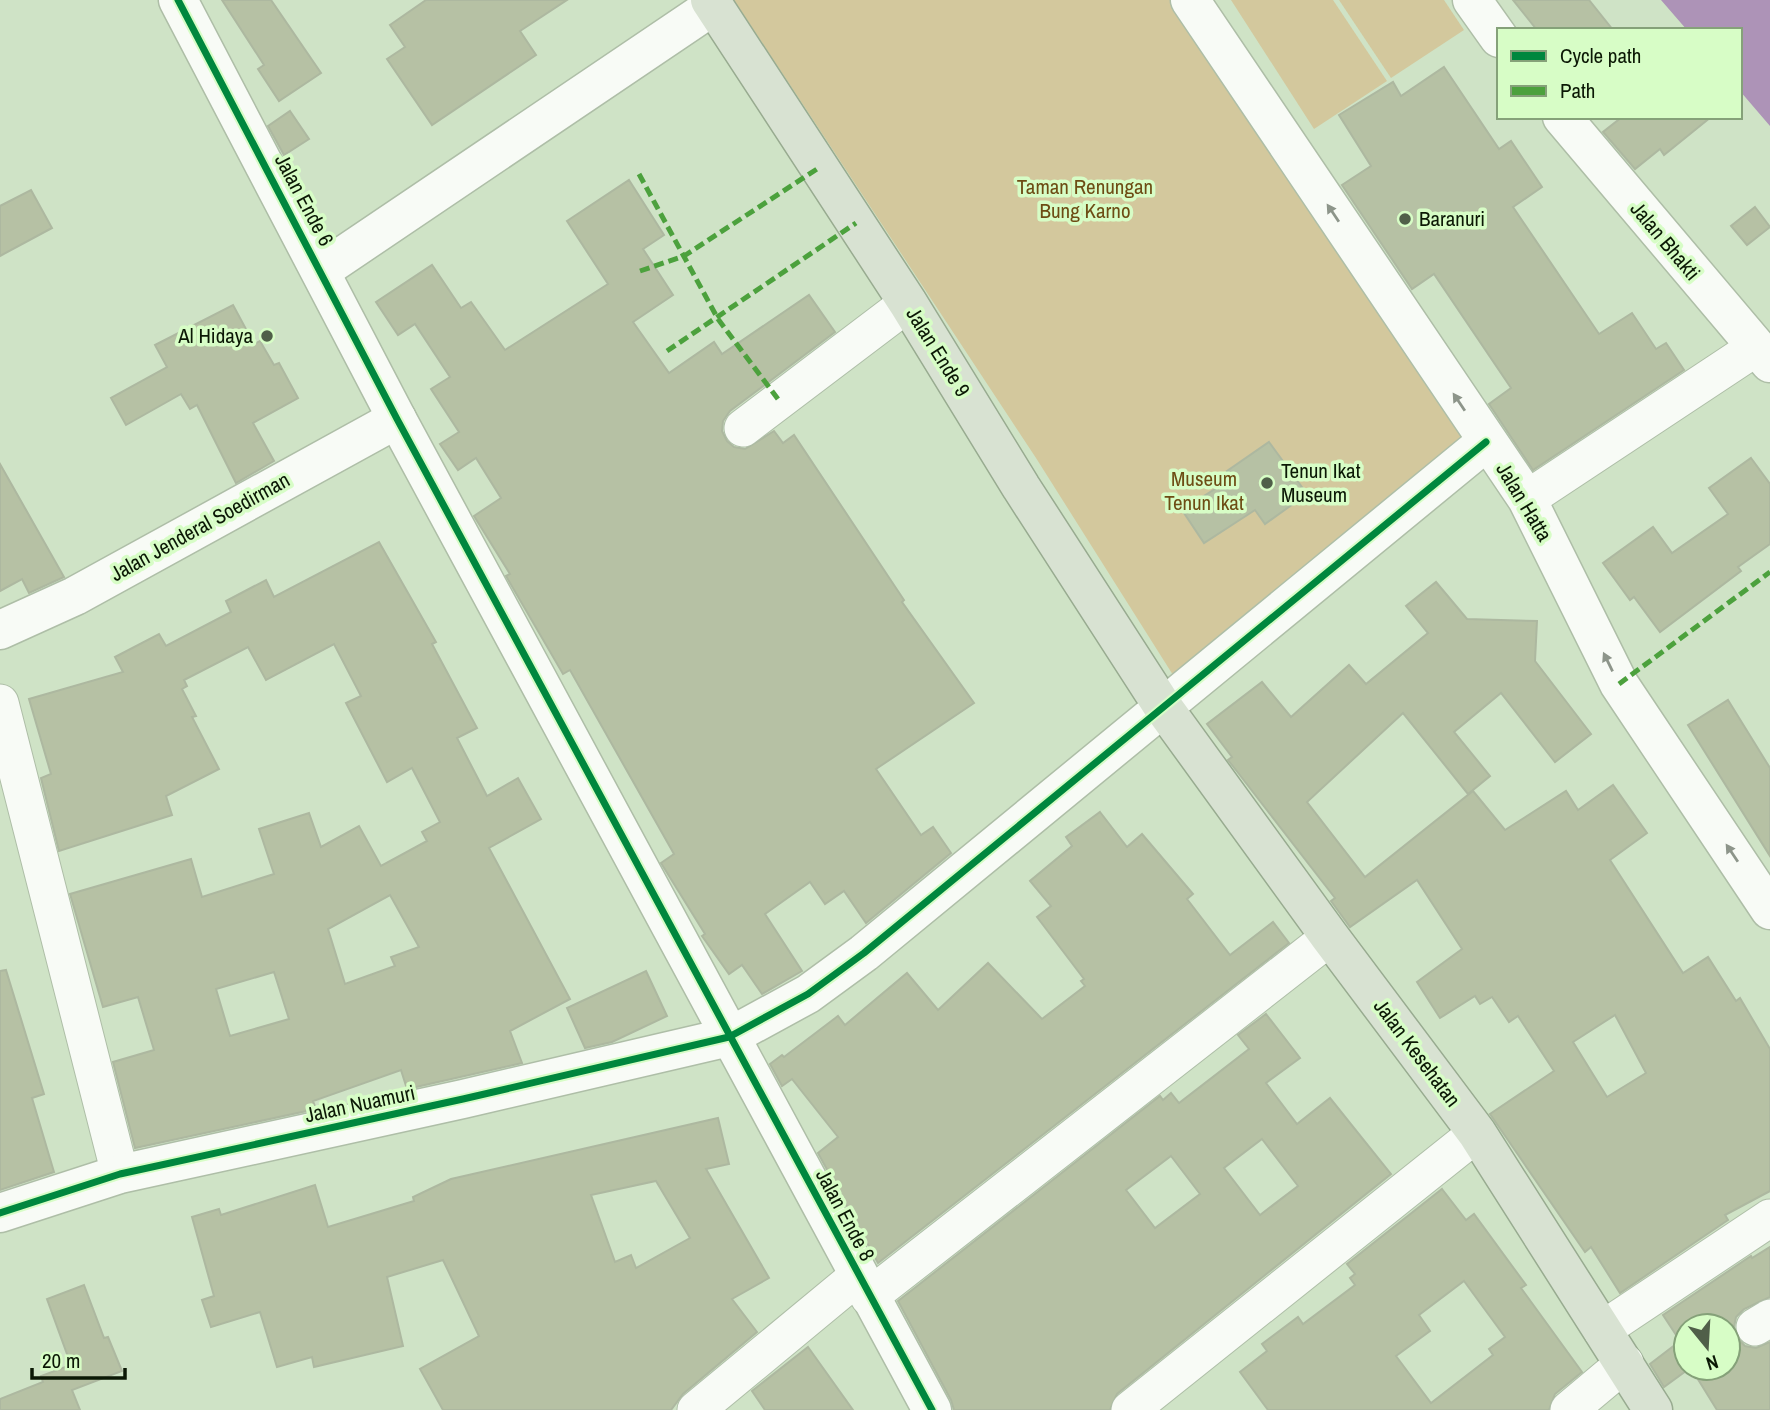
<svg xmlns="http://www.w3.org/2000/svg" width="1770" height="1410" font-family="'Archivo Narrow',sans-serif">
<rect width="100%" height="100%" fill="#cfe3c6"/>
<!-- green -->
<g fill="#d3c89d">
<path d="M 734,0 L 1173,0 L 1473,435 L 1173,675 L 1036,458 Z"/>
<path d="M 1231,0 L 1333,0 L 1387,81 L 1314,129 Z"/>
<path d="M 1339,0 L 1444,0 L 1464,30 L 1391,78 Z"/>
</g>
<!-- water -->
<path fill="#ad93b7" d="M 1661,0 L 1770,0 L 1770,126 L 1740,91 L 1740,30 L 1687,30 Z"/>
<!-- building -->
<g fill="#b6c1a4" stroke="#adb8a0" stroke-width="2" fill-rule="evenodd">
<path d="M 222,0 L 271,0 L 321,73 L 279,101 L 258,69 L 264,65 Z"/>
<path d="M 426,0 L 567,0 L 520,31 L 536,55 L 432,125 L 387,59 L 405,47 L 390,25 Z"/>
<path d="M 1513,0 L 1589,0 L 1613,30 L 1537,30 Z"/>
<path d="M 1444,67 L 1499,149 L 1511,141 L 1542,187 L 1513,207 L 1599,334 L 1632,313 L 1656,349 L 1666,343 L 1684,370 L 1533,470 L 1489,404 L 1511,388 L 1434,274 L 1412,289 L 1342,185 L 1371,166 L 1339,115 L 1393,82 L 1401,96 Z"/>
<path d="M 290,111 L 309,139 L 284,155 L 268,126 Z"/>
<path d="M 1622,117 L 1711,117 L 1664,155 L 1660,149 L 1635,169 L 1603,132 Z"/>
<path d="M 629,180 L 664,235 L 643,249 L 673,295 L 633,322 L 669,373 L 714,342 L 722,354 L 809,295 L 835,332 L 730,411 L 723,421 L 722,431 L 727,441 L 734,447 L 745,449 L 774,431 L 783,443 L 794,435 L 904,600 L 902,602 L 974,703 L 876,769 L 921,835 L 933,827 L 951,853 L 866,923 L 844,891 L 825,904 L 810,882 L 765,914 L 802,971 L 762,994 L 742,965 L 729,974 L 702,936 L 705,934 L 661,863 L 674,854 L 570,670 L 563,674 L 506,576 L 510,574 L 474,516 L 501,498 L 476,458 L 458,470 L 440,444 L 459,432 L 431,389 L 450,377 L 415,324 L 398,335 L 376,302 L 432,265 L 461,308 L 471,302 L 505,350 L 608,284 L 567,221 Z"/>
<path d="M 31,190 L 52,228 L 0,256 L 0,206 Z"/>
<path d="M 1755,207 L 1770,227 L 1747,245 L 1731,226 Z"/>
<path d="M 233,305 L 254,344 L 260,341 L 274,365 L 279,363 L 298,398 L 253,423 L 274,461 L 236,483 L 197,405 L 190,409 L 181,394 L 126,425 L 111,398 L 167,367 L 155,345 Z"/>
<path d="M 1269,442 L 1307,494 L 1265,524 L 1255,510 L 1204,543 L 1182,510 L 1232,478 L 1227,471 Z"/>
<path d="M 1751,458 L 1770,484 L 1770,544 L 1738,567 L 1741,571 L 1660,632 L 1634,597 L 1630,600 L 1603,563 L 1653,527 L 1672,553 L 1728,514 L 1709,488 Z"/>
<path d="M 0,464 L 64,577 L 29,593 L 22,579 L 0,591 Z"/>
<path d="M 379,542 L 436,642 L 432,644 L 477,728 L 457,738 L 487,796 L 518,778 L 541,819 L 489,848 L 570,999 L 510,1031 L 522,1063 L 407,1089 L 401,1070 L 313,1101 L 316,1109 L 135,1148 L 113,1062 L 154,1050 L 138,997 L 103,1007 L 70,894 L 191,859 L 202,897 L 274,874 L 259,829 L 309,813 L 321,847 L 359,826 L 381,866 L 427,841 L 422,832 L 440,822 L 412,768 L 387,782 L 346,703 L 361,696 L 334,644 L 266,680 L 248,647 L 184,680 L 187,686 L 182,689 L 196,716 L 192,717 L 219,769 L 166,796 L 172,815 L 59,851 L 41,778 L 51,774 L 29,699 L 123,672 L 115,657 L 159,634 L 166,646 L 231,612 L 226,601 L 266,580 L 274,597 ZM 390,895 L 419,947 L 391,957 L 395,966 L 345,984 L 328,929 ZM 274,972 L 289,1019 L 230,1036 L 216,989 Z"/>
<path d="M 1436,582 L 1467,619 L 1537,621 L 1535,661 L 1591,734 L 1555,762 L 1501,693 L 1454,732 L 1490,776 L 1468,794 L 1403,713 L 1307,802 L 1365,877 L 1473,791 L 1505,830 L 1566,791 L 1578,810 L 1613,785 L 1647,833 L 1610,860 L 1683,973 L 1708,957 L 1736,1001 L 1740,998 L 1770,1049 L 1770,1191 L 1725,1215 L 1728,1220 L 1620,1293 L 1591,1247 L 1585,1252 L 1490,1114 L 1554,1071 L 1518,1016 L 1509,1022 L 1492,997 L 1480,1004 L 1475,996 L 1440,1018 L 1417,982 L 1462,949 L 1417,880 L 1350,927 L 1331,901 L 1335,898 L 1239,774 L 1228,760 L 1232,757 L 1207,724 L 1262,682 L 1291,717 L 1349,665 L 1366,684 L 1428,633 L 1406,606 ZM 1615,1015 L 1646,1073 L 1607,1097 L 1573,1042 Z"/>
<path d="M 1728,700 L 1770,768 L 1770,856 L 1688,725 Z"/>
<path d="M 1100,812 L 1127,847 L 1142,834 L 1193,894 L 1187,899 L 1230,955 L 1273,922 L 1289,943 L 878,1263 L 818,1153 L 838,1137 L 792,1079 L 782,1086 L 770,1064 L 782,1055 L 784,1057 L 838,1016 L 845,1025 L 907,973 L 938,1010 L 988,963 L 1042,1019 L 1085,986 L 1081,981 L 1084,979 L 1037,917 L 1051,906 L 1030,881 L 1072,846 L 1066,837 Z"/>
<path d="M 6,970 L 44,1094 L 32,1098 L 54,1172 L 0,1190 L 0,971 Z"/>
<path d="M 646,971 L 667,1016 L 612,1042 L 585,1048 L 567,1008 Z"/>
<path d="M 1266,1014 L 1300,1058 L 1266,1083 L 1297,1124 L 1330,1098 L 1391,1174 L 1117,1394 L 1110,1410 L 954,1410 L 951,1400 L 898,1301 L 1160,1096 L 1163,1100 L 1171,1093 L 1179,1103 L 1249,1049 L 1238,1035 ZM 1262,1139 L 1298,1186 L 1260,1215 L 1224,1168 ZM 1171,1156 L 1200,1194 L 1155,1228 L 1126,1190 Z"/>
<path d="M 718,1118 L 729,1164 L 706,1169 L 769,1278 L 732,1299 L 757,1332 L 683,1394 L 671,1410 L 443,1410 L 420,1369 L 479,1336 L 443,1260 L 387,1277 L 403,1346 L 314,1367 L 312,1357 L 277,1367 L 260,1312 L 211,1327 L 202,1300 L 214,1296 L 192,1217 L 219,1209 L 221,1215 L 315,1185 L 328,1227 L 414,1201 L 413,1197 L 451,1179 ZM 656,1181 L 690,1238 L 636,1268 L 631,1255 L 615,1262 L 591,1195 Z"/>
<path d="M 1442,1189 L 1466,1220 L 1474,1214 L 1526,1285 L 1521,1288 L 1582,1372 L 1555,1394 L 1549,1410 L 1268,1410 L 1240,1372 L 1267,1351 L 1262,1344 L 1298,1317 L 1303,1324 L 1355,1285 L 1350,1278 L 1355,1274 L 1347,1264 ZM 1464,1281 L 1505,1337 L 1489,1349 L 1493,1355 L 1431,1403 L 1396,1356 L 1430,1331 L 1419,1315 Z"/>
<path d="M 1770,1247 L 1770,1297 L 1744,1309 L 1736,1317 L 1734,1327 L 1737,1338 L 1745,1346 L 1756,1348 L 1770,1342 L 1770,1410 L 1717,1410 L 1691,1368 L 1728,1368 L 1728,1326 L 1686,1326 L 1686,1368 L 1690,1368 L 1664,1387 L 1650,1364 L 1680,1341 L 1663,1315 L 1751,1256 L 1752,1258 Z"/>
<path d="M 84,1285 L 104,1338 L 108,1337 L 122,1371 L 72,1390 L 80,1410 L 0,1410 L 0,1399 L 43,1382 L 41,1376 L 71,1365 L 47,1299 Z"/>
<path d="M 808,1347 L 853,1410 L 765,1410 L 752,1391 Z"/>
</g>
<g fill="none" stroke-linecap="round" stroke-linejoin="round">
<defs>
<g id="street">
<path d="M 743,428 L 908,303"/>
<path d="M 1527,499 L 1755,348"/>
<path d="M 0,703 L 120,1174"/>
<path d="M 869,1297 L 1330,937"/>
<path d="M 1755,1327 L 1770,1318"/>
<path d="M 1602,1330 L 1770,1218"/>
<path d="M 696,1410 L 858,1276"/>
<path d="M 1130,1410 L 1477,1133"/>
<path d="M 1569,1410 L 1625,1363"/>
</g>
<g id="secondary">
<path d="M 178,0 L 397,419 L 932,1410"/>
<path d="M 1190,0 L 1527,499 L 1619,684 L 1770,910"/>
<path d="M 1472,0 L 1499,38"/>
<path d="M 1562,117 L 1770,363"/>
<path d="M 322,270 L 713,6"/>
<path d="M 0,630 L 75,596 L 397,419"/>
<path d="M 0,1213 L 120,1174 L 463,1099 L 729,1037 L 808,994 L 864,953 L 1486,442"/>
</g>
<path id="highway" d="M 710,0 L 908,303 L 1021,487 L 1163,707 L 1330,937 L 1477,1133 L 1653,1410"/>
</defs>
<!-- street casing -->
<use href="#street" stroke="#aebea7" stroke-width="39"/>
<!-- secondary casing -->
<use href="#secondary" stroke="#aebea7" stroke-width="41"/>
<!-- highway casing -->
<use href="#highway" stroke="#98ab90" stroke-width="41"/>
<!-- street -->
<use href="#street" stroke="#f8fbf6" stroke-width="37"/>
<!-- secondary -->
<use href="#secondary" stroke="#f8fbf6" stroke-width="38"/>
<!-- highway -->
<use href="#highway" stroke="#d8e2d2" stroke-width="38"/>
<!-- quiet -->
<g stroke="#4ca13d" stroke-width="5" stroke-dasharray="10 5" stroke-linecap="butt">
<path d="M 639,174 L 718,319 L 778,399"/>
<path d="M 640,271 L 684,256 L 817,169"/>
<path d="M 667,351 L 856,223"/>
<path d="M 1619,684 L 1770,572"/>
</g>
<defs>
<g id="cycleway">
<path d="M 178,0 L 397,419 L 932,1410"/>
<path d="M 0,1213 L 120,1174 L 463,1099 L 729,1037 L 808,994 L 864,953 L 1486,442"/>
</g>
</defs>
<!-- cycleway casing -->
<use href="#cycleway" stroke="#d7fdc6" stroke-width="11"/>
<!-- cycleway -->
<use href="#cycleway" stroke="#00873e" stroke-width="7"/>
</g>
<!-- one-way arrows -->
<defs><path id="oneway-solid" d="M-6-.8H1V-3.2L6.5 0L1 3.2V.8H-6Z" transform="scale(1.75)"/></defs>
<g fill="#8d958a">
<use href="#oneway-solid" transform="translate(1333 213) rotate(-124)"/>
<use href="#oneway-solid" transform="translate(1459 402) rotate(-124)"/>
<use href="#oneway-solid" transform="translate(1608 662) rotate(-116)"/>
<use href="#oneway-solid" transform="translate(1732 853) rotate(-124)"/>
</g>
<!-- markers -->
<g fill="#505f49" stroke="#d7fdc6" stroke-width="2.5">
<circle cx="1405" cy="219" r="7"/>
<circle cx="267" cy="336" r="7"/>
<circle cx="1267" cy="483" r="7"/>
</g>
<g text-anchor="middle" stroke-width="7" stroke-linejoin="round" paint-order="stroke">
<!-- park labels -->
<g font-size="21" fill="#6d4c14" stroke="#d7fdc6">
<text x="1085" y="194">Taman Renungan<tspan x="1085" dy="24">Bung Karno</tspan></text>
<text x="1204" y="486">Museum<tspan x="1204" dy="24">Tenun Ikat</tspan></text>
</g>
<!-- street labels -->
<g font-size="21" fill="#0b1805" stroke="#d7fdc6">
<text transform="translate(304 200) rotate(62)" y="7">Jalan Ende 6</text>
<text transform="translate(1665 241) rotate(50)" y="7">Jalan Bhakti</text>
<text transform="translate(938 352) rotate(58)" y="7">Jalan Ende 9</text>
<text transform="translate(1524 502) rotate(59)" y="7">Jalan Hatta</text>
<text transform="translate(200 527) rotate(-29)" y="7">Jalan Jenderal Soedirman</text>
<text transform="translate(1417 1053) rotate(53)" y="7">Jalan Kesehatan</text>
<text transform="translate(360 1104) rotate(-12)" y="7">Jalan Nuamuri</text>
<text transform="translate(845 1215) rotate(62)" y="7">Jalan Ende 8</text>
</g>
<!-- poi labels -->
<g font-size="21" fill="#0b1805" stroke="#d7fdc6" text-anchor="start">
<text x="1419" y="226">Baranuri</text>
<text x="253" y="343" text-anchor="end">Al Hidaya</text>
<text x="1281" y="478">Tenun Ikat<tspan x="1281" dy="24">Museum</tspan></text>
</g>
</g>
<!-- legend -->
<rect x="1497" y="28" width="245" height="91" fill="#d7fdc6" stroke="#85a179" stroke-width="2"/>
<rect x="1511" y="51" width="35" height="10" fill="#00873e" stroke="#85a179" stroke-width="2"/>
<text x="1560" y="63" font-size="21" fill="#0b1805">Cycle path</text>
<rect x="1511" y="86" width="35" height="10" fill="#4ca13d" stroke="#85a179" stroke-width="2"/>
<text x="1560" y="98" font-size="21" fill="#0b1805">Path</text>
<!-- north arrow -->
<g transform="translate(1707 1347) rotate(162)"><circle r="33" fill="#d7fdc6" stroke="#85a179" stroke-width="2"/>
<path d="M0-5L12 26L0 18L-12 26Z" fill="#505f49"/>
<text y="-10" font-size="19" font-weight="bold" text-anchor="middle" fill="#0b1805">N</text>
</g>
<!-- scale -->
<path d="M32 1368v10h93v-10" fill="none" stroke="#0b1805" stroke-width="3.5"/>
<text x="42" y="1368" font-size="21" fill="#0b1805" stroke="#d7fdc6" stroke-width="5" paint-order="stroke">20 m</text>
</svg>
